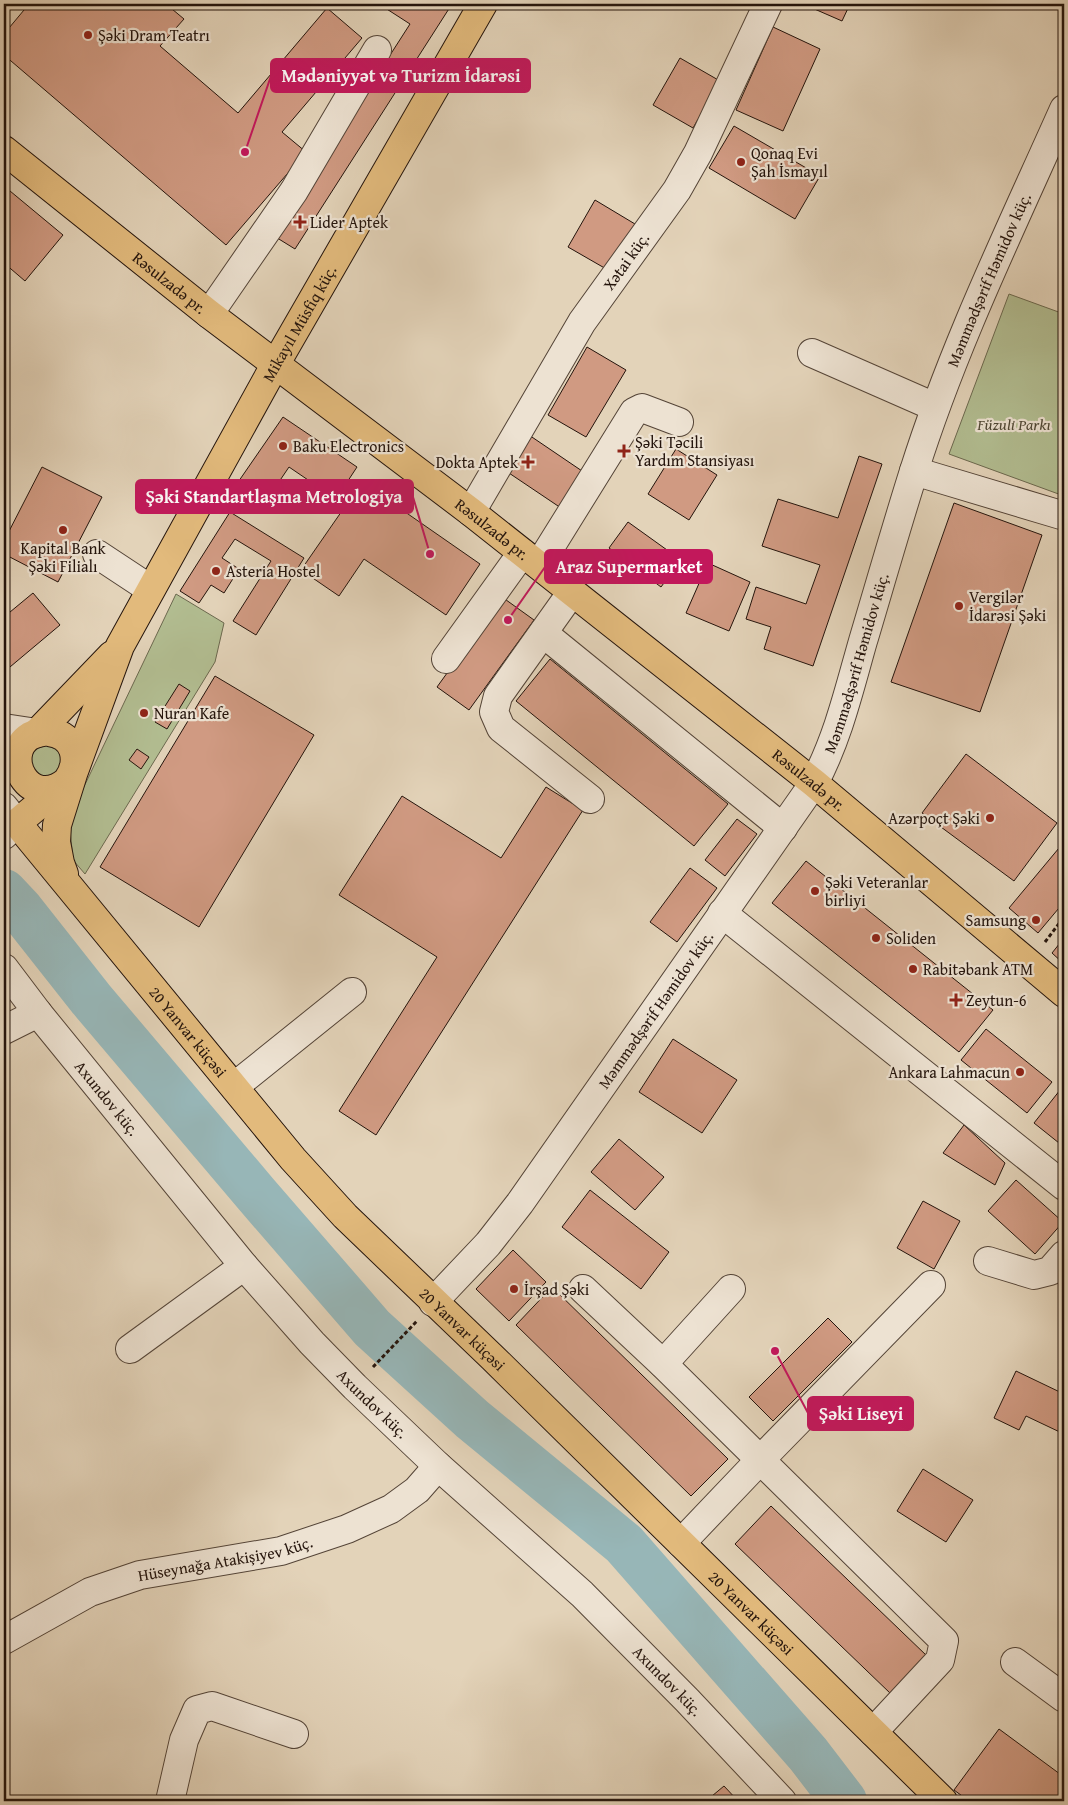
<svg xmlns="http://www.w3.org/2000/svg" width="1068" height="1805" font-family="'Gentium Book Plus',serif">
<rect width="100%" height="100%" fill="#e3d3b9"/>
<filter id="stains"><feTurbulence type="fractalNoise" baseFrequency=".004" numOctaves="4"/><feColorMatrix values="0 0 0 0 .2 0 0 0 0 .09 0 0 0 0 .02 0 0 0 .5 -.17"/></filter>
<radialGradient id="worn" r=".72"><stop offset=".6" stop-color="#630" stop-opacity="0"/><stop offset="1" stop-color="#630" stop-opacity=".3"/></radialGradient>
<!-- green -->
<g fill="#b2bd91" stroke="#6b684e">
<path d="M 1009,294 L 1064,314 L 1064,496 L 949,454 Z"/>
<path d="M 176,594 L 224,623 L 215,662 L 85,874 L 73,860 L 70,829 L 80,795 Z"/>
<path d="M 43,745 C 60,745 62,752 63,767 L 48,779 L 35,773 C 30,759 28,752 43,745 Z"/>
</g>
<g fill="none" stroke-linecap="round" stroke-linejoin="round">
<!-- river -->
<path stroke="#97b6b7" stroke-width="46" d="M 4,892 L 20,909 L 91,999 L 256,1194 L 372,1328 L 472,1419 L 624,1544 L 808,1754 L 844,1801"/>
</g>
<!-- building -->
<g fill="#d09a82" stroke="#24140c">
<path d="M 29,4 L 166,4 L 184,19 L 160,46 L 238,113 L 327,8 L 362,38 L 282,132 L 306,152 L 226,245 L 4,55 L 4,34 Z"/>
<path d="M 379,4 L 452,4 L 295,249 L 274,236 L 410,24 Z"/>
<path d="M 803,4 L 850,4 L 842,21 Z"/>
<path d="M 773,27 L 820,49 L 783,131 L 736,110 Z"/>
<path d="M 680,58 L 720,81 L 693,128 L 653,105 Z"/>
<path d="M 734,126 L 820,176 L 795,219 L 709,168 Z"/>
<path d="M 4,186 L 63,235 L 25,281 L 4,263 Z"/>
<path d="M 595,200 L 635,224 L 608,270 L 568,247 Z"/>
<path d="M 587,347 L 626,370 L 586,437 L 548,415 Z"/>
<path d="M 283,417 L 357,467 L 336,499 L 289,467 L 262,507 L 234,488 Z"/>
<path d="M 526,433 L 585,473 L 561,508 L 503,469 Z"/>
<path d="M 676,449 L 717,475 L 689,520 L 648,494 Z"/>
<path d="M 859,456 L 882,464 L 813,666 L 764,649 L 771,627 L 746,619 L 756,587 L 806,604 L 820,565 L 762,546 L 778,499 L 838,518 Z"/>
<path d="M 42,467 L 102,497 L 58,582 L 4,554 L 4,541 Z"/>
<path d="M 362,482 L 480,564 L 446,615 L 364,559 L 339,596 L 301,570 Z"/>
<path d="M 954,503 L 1042,535 L 980,712 L 891,682 Z"/>
<path d="M 230,512 L 304,558 L 256,635 L 233,621 L 271,561 L 235,539 L 222,558 L 239,569 L 224,593 L 211,585 L 199,603 L 180,591 Z"/>
<path d="M 628,522 L 681,560 L 661,587 L 609,548 Z"/>
<path d="M 708,563 L 750,582 L 729,631 L 686,613 Z"/>
<path d="M 33,593 L 60,625 L 4,672 L 4,617 Z"/>
<path d="M 502,597 L 534,620 L 469,710 L 437,687 Z"/>
<path d="M 550,659 L 728,804 L 694,846 L 516,701 Z"/>
<path d="M 215,676 L 314,735 L 199,927 L 100,867 Z"/>
<path d="M 179,684 L 190,691 L 167,729 L 155,722 Z"/>
<path d="M 137,749 L 149,757 L 141,769 L 129,760 Z"/>
<path d="M 966,754 L 1057,823 L 1014,881 L 922,813 Z"/>
<path d="M 546,787 L 583,810 L 376,1135 L 339,1111 L 437,957 L 339,895 L 402,796 L 501,858 Z"/>
<path d="M 737,819 L 757,834 L 725,876 L 705,860 Z"/>
<path d="M 1064,842 L 1064,887 L 1062,890 L 1064,891 L 1064,902 L 1038,933 L 1009,908 Z"/>
<path d="M 806,861 L 993,1010 L 959,1052 L 772,903 Z"/>
<path d="M 690,868 L 717,888 L 677,942 L 650,922 Z"/>
<path d="M 1064,938 L 1064,964 L 1052,953 Z"/>
<path d="M 986,1029 L 1052,1082 L 1027,1113 L 961,1060 Z"/>
<path d="M 673,1039 L 737,1080 L 702,1133 L 639,1092 Z"/>
<path d="M 1064,1085 L 1064,1147 L 1034,1123 Z"/>
<path d="M 964,1125 L 1005,1163 L 995,1185 L 943,1153 Z"/>
<path d="M 619,1139 L 664,1177 L 635,1210 L 591,1172 Z"/>
<path d="M 1016,1180 L 1063,1222 L 1035,1254 L 988,1211 Z"/>
<path d="M 590,1190 L 669,1252 L 641,1289 L 562,1227 Z"/>
<path d="M 923,1201 L 960,1221 L 934,1269 L 897,1248 Z"/>
<path d="M 513,1250 L 546,1282 L 509,1321 L 476,1289 Z"/>
<path d="M 552,1287 L 728,1459 L 691,1496 L 516,1325 Z"/>
<path d="M 828,1318 L 852,1342 L 773,1421 L 749,1397 Z"/>
<path d="M 1016,1371 L 1064,1394 L 1064,1434 L 1026,1416 L 1019,1430 L 994,1418 Z"/>
<path d="M 923,1469 L 973,1500 L 946,1542 L 897,1511 Z"/>
<path d="M 771,1506 L 927,1656 L 891,1694 L 735,1544 Z"/>
<path d="M 999,1729 L 1064,1777 L 1064,1801 L 969,1801 L 954,1790 Z"/>
<path d="M 724,1786 L 738,1801 L 706,1801 Z"/>
</g>
<g fill="none" stroke-linecap="round" stroke-linejoin="round">
<defs>
<g id="minor">
<path d="M 209,314 L 294,191 L 377,50"/>
<path d="M 812,353 L 935,407"/>
<path d="M 914,471 L 1061,515"/>
<path id="s1" d="M 471,512 L 582,322 L 677,190 L 698,153 L 768,4"/>
<path d="M 97,554 L 150,589"/>
<path d="M 539,565 L 634,412 L 642,408 L 679,422"/>
<path d="M 572,592 L 498,696 L 494,712 L 501,728 L 590,799"/>
<path d="M 543,633 L 783,828"/>
<path d="M 446,659 L 522,553"/>
<path d="M 4,728 L 37,733"/>
<path d="M 4,807 L 17,823 L 4,835"/>
<path d="M 722,913 L 1064,1186"/>
<path id="s2" d="M 4,968 L 38,1013 L 244,1266 L 312,1343 L 355,1387 L 438,1466 L 582,1594 L 687,1700 L 782,1801"/>
<path d="M 4,1030 L 38,1013"/>
<path d="M 235,1086 L 352,992"/>
<path d="M 988,1261 L 1034,1275 L 1050,1271 L 1064,1255"/>
<path d="M 583,1289 L 663,1364 L 944,1641 L 940,1660 L 873,1732"/>
<path id="s3" d="M 433,1302 L 488,1244 L 520,1203 L 814,783 C 838,738 849,690 863,641 C 880,584 896,528 914,471 C 953,347 1011,228 1064,109"/>
<path d="M 130,1349 L 244,1266"/>
<path d="M 663,1364 L 731,1289"/>
<path d="M 681,1543 L 761,1459 L 931,1285"/>
<path id="s4" d="M 4,1640 L 90,1592 L 140,1575 L 281,1551 L 347,1529 L 391,1509 L 417,1490 L 438,1466"/>
<path d="M 1015,1662 L 1064,1698"/>
<path d="M 170,1801 L 184,1740 L 197,1710 L 212,1706 L 294,1734"/>
</g>
<g id="major">
<path id="s5" d="M 4,150 L 209,314 L 471,512 L 814,783 L 1064,993"/>
<path d="M 37,733 L 112,655"/>
<path id="s6" d="M 17,823 L 293,1159 L 345,1216 L 493,1358 L 943,1801"/>
<path d="M 17,823 L 67,781 C 81,762 76,735 49,732 C 42,731 36,733 30,736 C 0,755 29,812 67,781"/>
<path id="s7" d="M 64,874 L 60,863 L 56,842 L 57,825 L 73,774 L 120,646 L 275,365 L 483,4"/>
</g>
</defs>
<!-- minor casing -->
<use href="#minor" stroke="#544437" stroke-width="30"/>
<!-- major casing -->
<use href="#major" stroke="#24140c" stroke-width="30"/>
<!-- path -->
<g stroke="#24140c" stroke-width="3" stroke-dasharray="4 2.5" stroke-linecap="butt">
<path d="M 1045,942 L 1064,917"/>
<path d="M 373,1367 L 417,1321"/>
</g>
<!-- minor -->
<use href="#minor" stroke="#ede2d2" stroke-width="28"/>
<!-- major -->
<use href="#major" stroke="#e2ba7c" stroke-width="28"/>
</g>
<!-- markers -->
<g fill="#8f2418" stroke="#ede2d2" stroke-width="2">
<circle cx="88" cy="35" r="5"/>
<circle cx="741" cy="162" r="5"/>
<path d="M297.5 214.5h5v5h5v5h-5v5h-5v-5h-5v-5h5z"/>
<circle cx="283" cy="446" r="5"/>
<path d="M621.5 443.5h5v5h5v5h-5v5h-5v-5h-5v-5h5z"/>
<path d="M525.5 454.5h5v5h5v5h-5v5h-5v-5h-5v-5h5z"/>
<circle cx="63" cy="530" r="5"/>
<circle cx="216" cy="571" r="5"/>
<circle cx="959" cy="606" r="5"/>
<circle cx="144" cy="713" r="5"/>
<circle cx="990" cy="818" r="5"/>
<circle cx="815" cy="891" r="5"/>
<circle cx="1036" cy="920" r="5"/>
<circle cx="876" cy="938" r="5"/>
<circle cx="913" cy="969" r="5"/>
<path d="M953.5 992.5h5v5h5v5h-5v5h-5v-5h-5v-5h5z"/>
<circle cx="1020" cy="1072" r="5"/>
<circle cx="514" cy="1289" r="5"/>
</g>
<g text-anchor="middle" stroke-width="4.5" stroke-linejoin="round" paint-order="stroke">
<!-- poi labels -->
<g font-size="16" fill="#24140c" stroke="#ede2d2" text-anchor="start">
<text x="98" y="41">Şəki Dram Teatrı</text>
<text x="751" y="159">Qonaq Evi<tspan x="751" dy="18">Şah İsmayıl</tspan></text>
<text x="310" y="228">Lider Aptek</text>
<text x="635" y="448">Şəki Təcili<tspan x="635" dy="18">Yardım Stansiyası</tspan></text>
<text x="293" y="452">Baku Electronics</text>
<text x="518" y="468" text-anchor="end">Dokta Aptek</text>
<text x="63" y="554" text-anchor="middle">Kapital Bank<tspan x="63" dy="18">Şəki Filialı</tspan></text>
<text x="226" y="577">Asteria Hostel</text>
<text x="969" y="603">Vergilər<tspan x="969" dy="18">İdarəsi Şəki</tspan></text>
<text x="154" y="719">Nuran Kafe</text>
<text x="980" y="824" text-anchor="end">Azərpoçt Şəki</text>
<text x="825" y="888">Şəki Veteranlar<tspan x="825" dy="18">birliyi</tspan></text>
<text x="1026" y="926" text-anchor="end">Samsung</text>
<text x="886" y="944">Soliden</text>
<text x="923" y="975">Rabitəbank ATM</text>
<text x="966" y="1006">Zeytun-6</text>
<text x="1010" y="1078" text-anchor="end">Ankara Lahmacun</text>
<text x="524" y="1295">İrşad Şəki</text>
</g>
<!-- street labels -->
<g font-size="16" fill="#24140c" stroke="#ede2d2">
<text dy="6" stroke="none"><textPath href="#s1" startOffset="295">Xətai küç.</textPath></text>
<text dy="6" stroke="none"><textPath href="#s3" startOffset="1178">Məmmədşərif Həmidov küç.</textPath></text>
<text dy="6" stroke="none"><textPath href="#s5" startOffset="212">Rəsulzadə pr.</textPath></text>
<text dy="6" stroke="none"><textPath href="#s7" startOffset="609">Mikayıl Müsfiq küç.</textPath></text>
<text dy="6" stroke="none"><textPath href="#s5" startOffset="618">Rəsulzadə pr.</textPath></text>
<text dy="6" stroke="none"><textPath href="#s3" startOffset="772">Məmmədşərif Həmidov küç.</textPath></text>
<text dy="6" stroke="none"><textPath href="#s5" startOffset="1022">Rəsulzadə pr.</textPath></text>
<text dy="6" stroke="none"><textPath href="#s3" startOffset="368">Məmmədşərif Həmidov küç.</textPath></text>
<text dy="6" stroke="none"><textPath href="#s6" startOffset="270">20 Yanvar küçəsi</textPath></text>
<text dy="6" stroke="none"><textPath href="#s2" startOffset="166">Axundov küç.</textPath></text>
<text dy="6" stroke="none"><textPath href="#s6" startOffset="675">20 Yanvar küçəsi</textPath></text>
<text dy="6" stroke="none"><textPath href="#s2" startOffset="571">Axundov küç.</textPath></text>
<text dy="6" stroke="none"><textPath href="#s4" startOffset="238">Hüseynağa Atakişiyev küç.</textPath></text>
<text dy="6" stroke="none"><textPath href="#s6" startOffset="1080">20 Yanvar küçəsi</textPath></text>
<text dy="6" stroke="none"><textPath href="#s2" startOffset="976">Axundov küç.</textPath></text>
</g>
<!-- park labels -->
<g font-size="16" font-style="italic" fill="#4f4734" stroke="#ede2d2">
<text x="1014" y="430">Füzuli Parkı</text>
</g>
</g>
<!-- callouts -->
<path fill="none" stroke="#c2185b" stroke-width="2" d="M245 152L271 76M430 554L413 497M508 620L545 567M775 1351L808 1413"/>
<g fill="#c2185b" stroke="#ede2d2" stroke-width="2">
<circle cx="245" cy="152" r="5"/>
<circle cx="430" cy="554" r="5"/>
<circle cx="508" cy="620" r="5"/>
<circle cx="775" cy="1351" r="5"/>
</g>
<g fill="#c2185b" stroke="#c2185b" stroke-width="2">
<rect x="271" y="59" width="259" height="33" rx="5"/>
<rect x="136" y="480" width="277" height="33" rx="5"/>
<rect x="545" y="550" width="167" height="33" rx="5"/>
<rect x="808" y="1397" width="105" height="33" rx="5"/>
</g>
<g font-size="18" text-anchor="middle" font-weight="bold" fill="#fff">
<text x="401" y="82">Mədəniyyət və Turizm İdarəsi</text>
<text x="274" y="503">Şəki Standartlaşma Metrologiya</text>
<text x="629" y="573">Araz Supermarket</text>
<text x="861" y="1420">Şəki Liseyi</text>
</g>
<!-- margin -->
<rect width="1068" height="1805" fill="none" stroke="#e3d3b9" stroke-width="20"/>
<rect x="5" y="5" width="1058" height="1795" fill="none" stroke="#24140c" stroke-width="2.5"/>
<rect x="10" y="10" width="1048" height="1785" fill="none" stroke="#24140c"/>
<rect width="100%" height="100%" filter="url(#stains)"/>
<rect width="100%" height="100%" fill="url(#worn)"/>
</svg>
